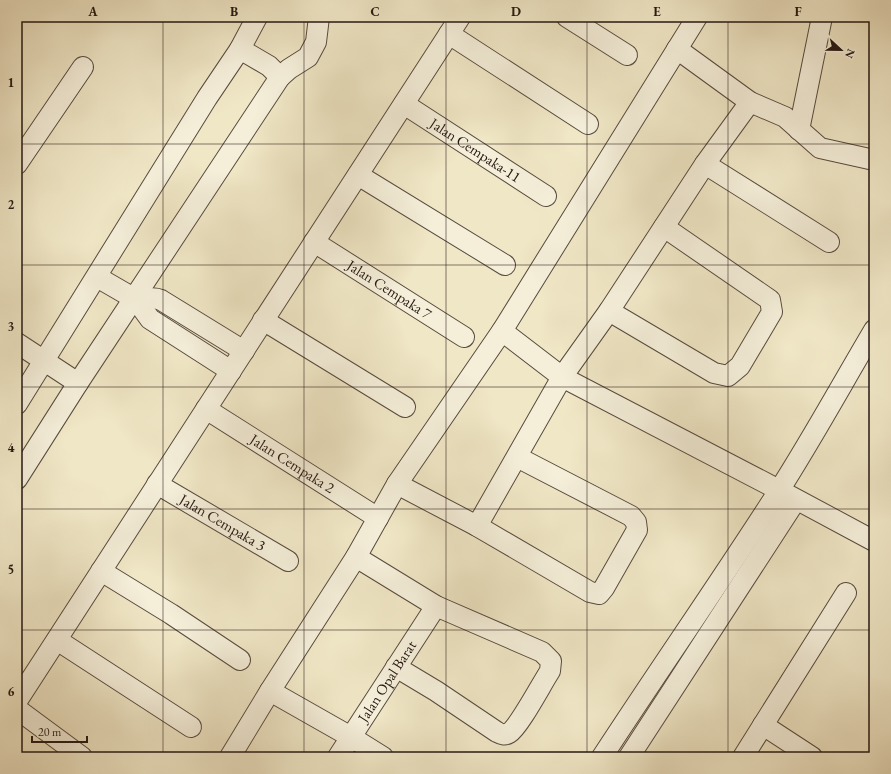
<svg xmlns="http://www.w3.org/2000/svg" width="891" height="774" font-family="'EB Garamond',serif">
<rect width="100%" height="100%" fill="#f0e7c6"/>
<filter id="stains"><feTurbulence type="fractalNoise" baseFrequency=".005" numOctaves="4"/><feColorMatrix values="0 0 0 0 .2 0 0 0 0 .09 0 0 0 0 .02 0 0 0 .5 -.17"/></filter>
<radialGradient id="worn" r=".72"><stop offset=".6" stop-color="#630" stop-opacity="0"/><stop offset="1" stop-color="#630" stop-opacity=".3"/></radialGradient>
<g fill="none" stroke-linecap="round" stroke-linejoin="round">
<defs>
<g id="street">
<path d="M 567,17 L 627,55"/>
<path d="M 449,34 L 588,124"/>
<path d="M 677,49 L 750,102 L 785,117 L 820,148 L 874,160"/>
<path d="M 280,77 L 289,69 L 308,57 L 316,42 L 319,17"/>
<path id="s1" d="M 404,104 L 546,196"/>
<path d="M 799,130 L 822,17"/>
<path d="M 17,164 L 83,67"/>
<path d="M 705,164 L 829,242"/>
<path d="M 358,175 L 505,265"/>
<path id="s2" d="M 314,242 L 464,337"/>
<path d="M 97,277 L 135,299 C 145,302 149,295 161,300 L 244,351"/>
<path d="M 141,301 L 142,308 L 150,319 L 231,371"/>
<path d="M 609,311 L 714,373 L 728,376 L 740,366 L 772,312 L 770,300 L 664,227"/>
<path d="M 263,320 L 405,407"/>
<path d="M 502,331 L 562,377 L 779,490 L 874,541"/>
<path d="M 17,343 L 78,383"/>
<path d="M 17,404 L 207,98 L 240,49 L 257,17"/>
<path id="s3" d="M 206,409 L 378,518"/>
<path d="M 17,479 L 78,383 L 280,77 L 269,66 L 240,49"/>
<path id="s4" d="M 157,484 L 288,561"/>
<path d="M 397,484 L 477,526 L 590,592 L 599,594 L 604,588 L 637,530 L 636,522 L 631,516 L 517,457"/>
<path d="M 477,526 L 562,377 L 609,311 L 705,164 L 750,102"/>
<path d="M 356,557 L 436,606 L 542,652 L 551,661 L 550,671 C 542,683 519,727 509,733 C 504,736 501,734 497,732 L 436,691 L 396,667"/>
<path d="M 101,571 L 171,614 L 240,660"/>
<path d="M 57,640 L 191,727"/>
<path d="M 270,691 L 351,737 L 383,757"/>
<path d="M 17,701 L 460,17"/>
<path d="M 17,709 L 82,757"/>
<path d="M 763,725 L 812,757"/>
<path d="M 230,757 L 270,691 L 356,557 L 397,484 L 502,331 L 697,17"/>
<path id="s5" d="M 338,757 L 436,606"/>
<path d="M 602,757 C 660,668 721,581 778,492 C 812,439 842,384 874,330"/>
<path d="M 629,757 L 796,500"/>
<path d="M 743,757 L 846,593"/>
</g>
</defs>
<!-- street casing -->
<use href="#street" stroke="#584b3f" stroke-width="22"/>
<!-- street -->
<use href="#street" stroke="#f5efda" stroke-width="20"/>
</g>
<!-- grid -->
<path fill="none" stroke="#251712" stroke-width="1" stroke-opacity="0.55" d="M 163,17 L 163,757M 304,17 L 304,757M 446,17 L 446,757M 587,17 L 587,757M 728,17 L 728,757M 17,144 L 874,144M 17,265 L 874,265M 17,387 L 874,387M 17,509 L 874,509M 17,630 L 874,630"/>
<g text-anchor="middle" stroke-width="3" stroke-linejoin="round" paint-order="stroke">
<!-- street labels -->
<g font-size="15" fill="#251712" stroke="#f5efda">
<text dy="5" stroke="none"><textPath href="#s1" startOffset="85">Jalan Cempaka-11</textPath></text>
<text dy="5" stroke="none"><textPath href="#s2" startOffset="89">Jalan Cempaka 7</textPath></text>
<text dy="5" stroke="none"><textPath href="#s3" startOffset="102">Jalan Cempaka 2</textPath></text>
<text dy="5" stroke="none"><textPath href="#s4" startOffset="76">Jalan Cempaka 3</textPath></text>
<text dy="5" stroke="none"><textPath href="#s5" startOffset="90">Jalan Opal Barat</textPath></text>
</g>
</g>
<!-- margin -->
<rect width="891" height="774" fill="none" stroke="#f0e7c6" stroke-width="44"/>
<!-- north arrow -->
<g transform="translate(841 50) rotate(112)" stroke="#f5efda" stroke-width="3" paint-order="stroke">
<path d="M0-3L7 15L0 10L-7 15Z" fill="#251712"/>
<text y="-6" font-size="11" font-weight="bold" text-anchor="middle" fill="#251712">N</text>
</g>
<!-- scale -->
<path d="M32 736v6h55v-6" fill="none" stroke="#251712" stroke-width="2"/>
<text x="38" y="736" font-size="12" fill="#251712" stroke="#f5efda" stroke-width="3" paint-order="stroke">20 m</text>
<rect x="22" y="22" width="847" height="730" fill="none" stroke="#251712" stroke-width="1.5"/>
<g font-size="13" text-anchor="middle" font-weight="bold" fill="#251712">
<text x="93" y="16">A</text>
<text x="234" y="16">B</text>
<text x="375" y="16">C</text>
<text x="516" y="16">D</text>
<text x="657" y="16">E</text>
<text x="798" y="16">F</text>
<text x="11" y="87">1</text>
<text x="11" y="209">2</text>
<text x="11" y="331">3</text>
<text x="11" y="452">4</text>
<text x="11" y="574">5</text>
<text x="11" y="696">6</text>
</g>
<rect width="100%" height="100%" filter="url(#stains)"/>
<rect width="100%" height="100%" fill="url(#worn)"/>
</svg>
